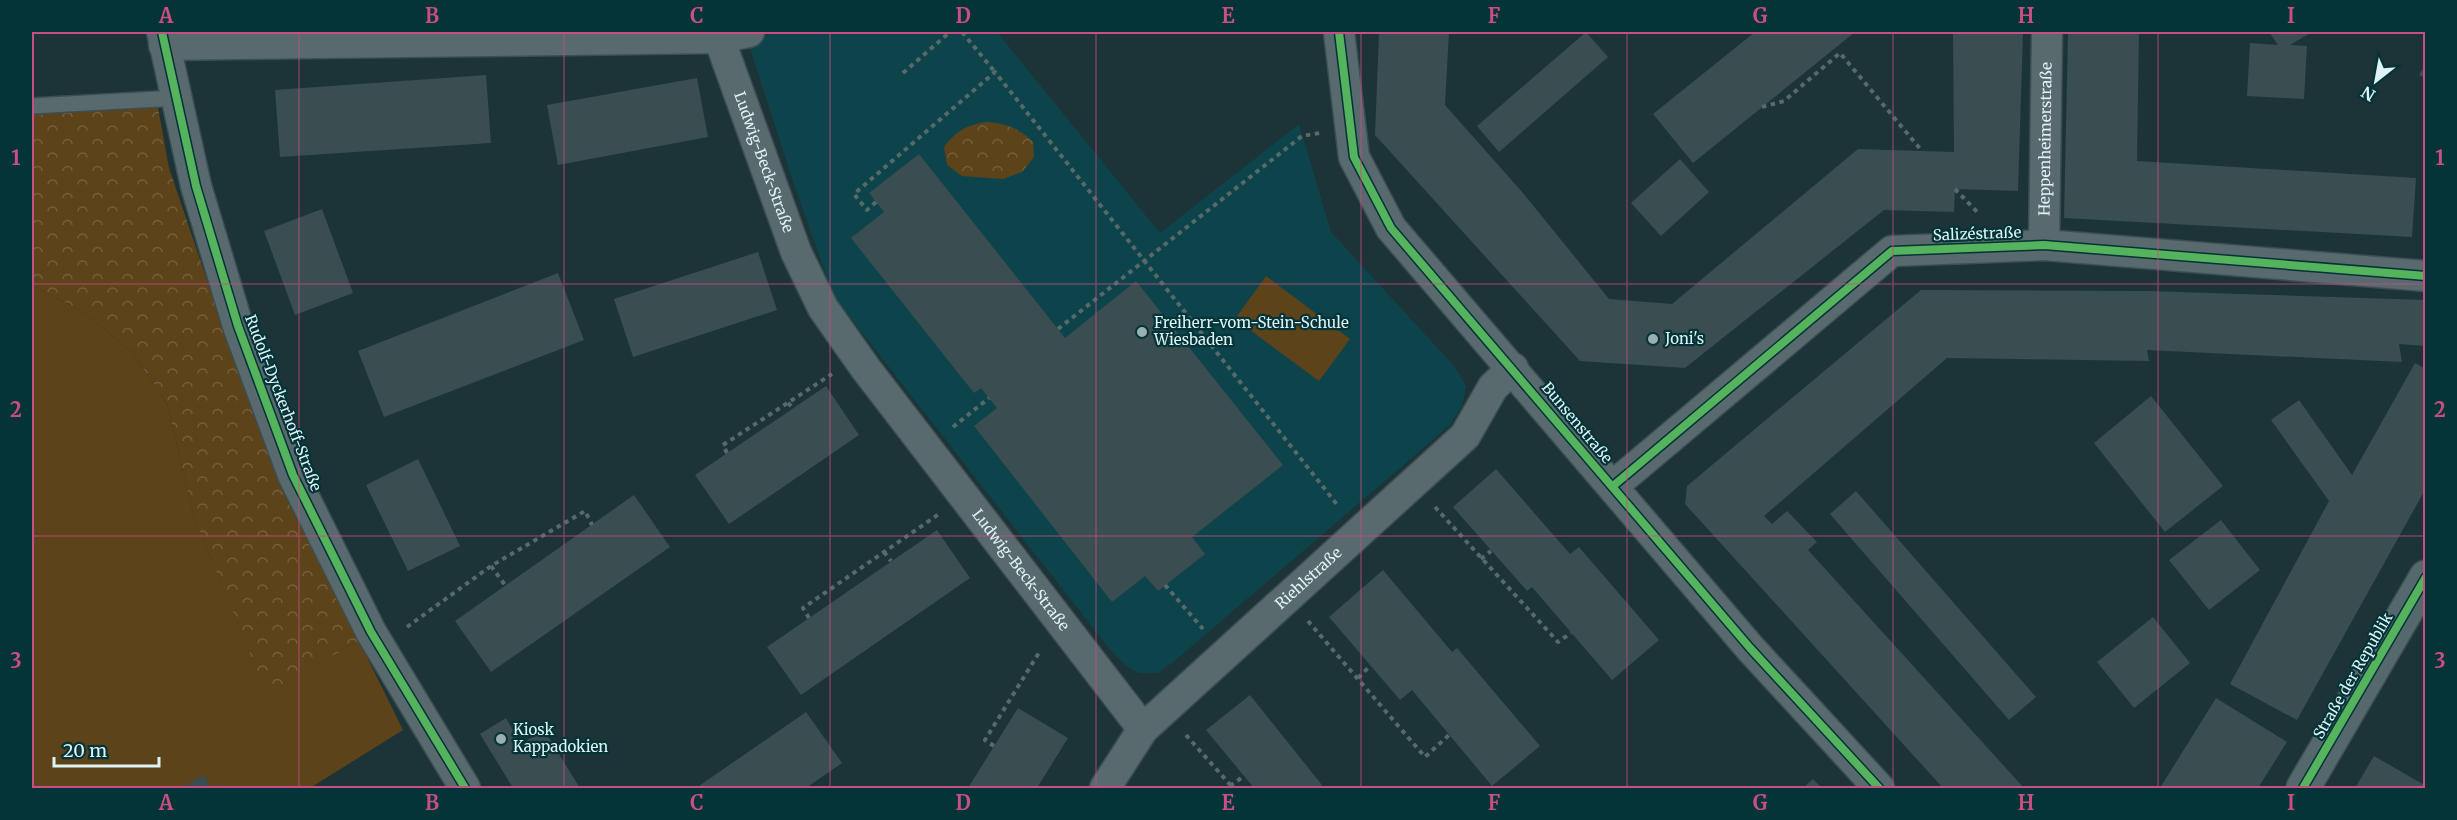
<svg xmlns="http://www.w3.org/2000/svg" width="2457" height="820" font-family="Merriweather,serif">
<defs>
<pattern id="forest-crowns" width="20" height="18" patternUnits="userSpaceOnUse" patternTransform="scale(1.5)"><rect width="20" height="18" fill="#5d431a"/><path d="M2 6a3 3 0 1 1 6 0M12 15a3 3 0 1 1 6 0" fill="none" stroke="#745f3c"/></pattern>
</defs>
<rect width="100%" height="100%" fill="#1c3437"/>
<!-- built -->
<path fill="#0d444b" d="M 781,32 L 997,32 L 1160,233 L 1299,124 L 1331,232 L 1455,367 L 1466,386 L 1462,406 L 1449,426 L 1172,663 L 1158,673 L 1139,673 L 1125,665 L 1108,647 L 834,297 L 795,187 L 747,39 Z"/>
<!-- green -->
<g fill="#5d431a">
<path d="M 1266,276 L 1350,339 L 1319,381 L 1235,319 Z"/>
<path d="M 32,285 L 82,311 L 132,352 L 167,403 L 194,517 L 266,692 L 359,641 L 403,730 L 310,788 L 32,788 Z"/>
</g>
<!-- forest -->
<g fill="url(#forest-crowns)">
<path d="M 157,102 L 169,168 L 207,280 L 286,475 L 359,641 L 266,693 L 194,517 L 167,403 L 132,352 L 82,311 L 32,285 L 32,112 Z"/>
<path d="M 987,122 C 1006,124 1018,127 1033,142 L 1034,157 L 1022,172 L 1003,179 L 962,176 L 947,165 L 944,147 C 956,131 966,125 987,122 Z"/>
</g>
<!-- building -->
<g fill="#3a4d50">
<path d="M 1379,32 L 1449,32 L 1445,105 L 1523,193 L 1609,299 L 1672,304 L 1858,149 L 1954,152 L 1953,32 L 2023,32 L 2018,191 L 1955,189 L 1954,212 L 1884,210 L 1685,368 L 1580,361 L 1375,135 Z"/>
<path d="M 1586,32 L 1608,57 L 1499,152 L 1477,126 Z"/>
<path d="M 1755,32 L 1855,32 L 1693,163 L 1653,114 Z"/>
<path d="M 2068,32 L 2139,32 L 2137,161 L 2416,178 L 2412,237 L 2064,218 Z"/>
<path d="M 2269,32 L 2312,32 L 2290,45 L 2307,46 L 2304,99 L 2247,96 L 2250,43 L 2278,45 Z"/>
<path d="M 2426,64 L 2426,78 L 2419,75 Z"/>
<path d="M 486,75 L 491,143 L 280,157 L 275,90 Z"/>
<path d="M 697,78 L 708,137 L 558,165 L 547,105 Z"/>
<path d="M 919,154 L 1065,338 L 1136,281 L 1283,465 L 1192,537 L 1205,554 L 1158,591 L 1145,576 L 1112,602 L 974,426 L 997,408 L 981,388 L 974,393 L 851,238 L 884,212 L 869,193 Z"/>
<path d="M 1680,159 L 1709,192 L 1661,236 L 1631,203 Z"/>
<path d="M 322,209 L 353,293 L 295,315 L 264,231 Z"/>
<path d="M 758,252 L 777,310 L 633,357 L 614,299 Z"/>
<path d="M 558,273 L 584,340 L 384,417 L 358,351 Z"/>
<path d="M 1921,290 L 2148,291 L 2426,300 L 2426,346 L 2399,344 L 2402,362 L 2147,350 L 2149,361 L 1947,358 L 1764,516 L 1772,524 L 1787,511 L 1817,542 L 1808,550 L 2024,788 L 1943,788 L 1685,504 L 1687,486 Z"/>
<path d="M 2415,363 L 2426,369 L 2426,488 L 2297,720 L 2230,684 L 2329,501 L 2271,420 L 2299,400 L 2352,475 Z"/>
<path d="M 826,386 L 859,435 L 729,524 L 695,475 Z"/>
<path d="M 2151,396 L 2223,486 L 2165,532 L 2094,443 Z"/>
<path d="M 418,459 L 460,546 L 408,571 L 366,485 Z"/>
<path d="M 1496,469 L 1570,554 L 1579,547 L 1659,640 L 1612,680 L 1532,587 L 1527,591 L 1453,507 Z"/>
<path d="M 1856,491 L 2036,697 L 2009,720 L 1830,514 Z"/>
<path d="M 634,495 L 670,547 L 491,672 L 455,621 Z"/>
<path d="M 2221,520 L 2260,570 L 2209,610 L 2169,560 Z"/>
<path d="M 937,530 L 970,578 L 801,695 L 767,647 Z"/>
<path d="M 1383,570 L 1452,652 L 1457,648 L 1540,746 L 1492,786 L 1412,690 L 1400,700 L 1329,617 Z"/>
<path d="M 2153,617 L 2190,663 L 2134,708 L 2097,662 Z"/>
<path d="M 1250,695 L 1322,785 L 1317,788 L 1254,788 L 1206,730 Z"/>
<path d="M 2216,698 L 2287,742 L 2258,788 L 2160,788 Z"/>
<path d="M 1018,708 L 1068,738 L 1037,788 L 968,788 Z"/>
<path d="M 806,712 L 842,763 L 806,788 L 696,788 Z"/>
<path d="M 506,718 L 521,744 L 544,730 L 580,788 L 513,788 L 480,734 Z"/>
<path d="M 2374,756 L 2426,786 L 2426,788 L 2355,788 Z"/>
<path d="M 204,775 L 211,788 L 181,788 Z"/>
<path d="M 1813,779 L 1822,788 L 1803,788 Z"/>
</g>
<g fill="none" stroke-linecap="round" stroke-linejoin="round">
<defs>
<path id="lane" d="M 32,106 L 177,98"/>
<g id="street">
<path d="M 162,32 L 196,186 L 238,326 L 293,475 L 371,632 L 465,788"/>
<path d="M 1339,32 L 1354,157 L 1391,228 L 1750,648 L 1879,788"/>
<path id="s1" d="M 719,38 L 796,252 L 823,308 L 866,369 L 1143,729"/>
<path d="M 164,45 L 719,38 L 749,32"/>
<path id="s2" d="M 2044,245 L 2047,32"/>
<path d="M 1613,486 L 1892,251 L 2044,245 L 2426,276"/>
<path id="s3" d="M 1105,788 L 1143,729 L 1465,436 L 1493,387 L 1513,368"/>
</g>
<path id="secondary" d="M 2303,788 L 2426,577"/>
</defs>
<!-- lane casing -->
<use href="#lane" stroke="#3c4e51" stroke-width="18"/>
<!-- street casing -->
<use href="#street" stroke="#3c4e51" stroke-width="33"/>
<!-- secondary casing -->
<use href="#secondary" stroke="#3c4e51" stroke-width="36"/>
<!-- path -->
<g stroke="#58696a" stroke-width="4" stroke-dasharray="4.5 4.5" stroke-linecap="butt">
<path d="M 962,32 L 995,72"/>
<path d="M 903,73 L 950,32"/>
<path d="M 1762,107 L 1784,101 L 1840,53 L 1922,151"/>
<path d="M 1955,189 L 1979,214"/>
<path d="M 876,202 L 867,210 L 854,194 L 995,72 L 1339,507"/>
<path d="M 1058,329 L 1302,136 L 1320,133"/>
<path d="M 788,403 L 793,408"/>
<path d="M 953,427 L 989,398"/>
<path d="M 727,453 L 723,445 L 832,374"/>
<path d="M 1435,507 L 1558,642 L 1571,633"/>
<path d="M 884,552 L 891,561"/>
<path d="M 1481,559 L 1491,551"/>
<path d="M 491,566 L 505,585"/>
<path d="M 1165,585 L 1203,629"/>
<path d="M 809,618 L 803,608 L 939,514"/>
<path d="M 1308,621 L 1425,757 L 1449,735"/>
<path d="M 407,627 L 491,566 L 585,511 L 592,525"/>
<path d="M 1358,678 L 1370,666"/>
<path d="M 1186,735 L 1233,788"/>
<path d="M 994,746 L 985,740 L 1040,651"/>
<path d="M 1230,786 L 1244,776"/>
</g>
<!-- lane -->
<use href="#lane" stroke="#586a6d" stroke-width="15"/>
<!-- street -->
<use href="#street" stroke="#586a6d" stroke-width="30"/>
<!-- secondary -->
<use href="#secondary" stroke="#55696c" stroke-width="33"/>
<defs>
<g id="cycleway">
<path d="M 162,32 L 196,186 L 238,326 L 293,475 L 371,632 L 465,788"/>
<path d="M 1339,32 L 1354,157 L 1391,228 L 1750,648 L 1879,788"/>
<path d="M 1613,486 L 1892,251 L 2044,245 L 2426,276"/>
<path d="M 2303,788 L 2426,577"/>
</g>
</defs>
<!-- cycleway casing -->
<use href="#cycleway" stroke="#043338" stroke-width="11"/>
<!-- cycleway -->
<use href="#cycleway" stroke="#56b35d" stroke-width="8"/>
</g>
<!-- grid -->
<path fill="none" stroke="#c94f82" stroke-width="1.5" stroke-opacity="0.55" d="M 299,32 L 299,788M 564,32 L 564,788M 830,32 L 830,788M 1096,32 L 1096,788M 1361,32 L 1361,788M 1627,32 L 1627,788M 1893,32 L 1893,788M 2158,32 L 2158,788M 32,284 L 2426,284M 32,536 L 2426,536"/>
<!-- markers -->
<g fill="#99b0b3" stroke="#043338" stroke-width="2">
<circle cx="1142" cy="332" r="6"/>
<circle cx="1653" cy="339" r="6"/>
<circle cx="501" cy="739" r="6"/>
</g>
<g text-anchor="middle" stroke-width="4.5" stroke-linejoin="round" paint-order="stroke">
<!-- street labels -->
<g font-size="15" fill="#ddf3f6" stroke="#043338">
<text dy="5" stroke="none"><textPath href="#s2" startOffset="106">Heppenheimerstraße</textPath></text>
<text dy="5" stroke="none"><textPath href="#s1" startOffset="132">Ludwig-Beck-Straße</textPath></text>
<text transform="translate(1977 234) rotate(-2)" y="5">Salizéstraße</text>
<text transform="translate(283 403) rotate(69)" y="5">Rudolf-Dyckerhoff-Straße</text>
<text transform="translate(1577 423) rotate(50)" y="5">Bunsenstraße</text>
<text dy="5" stroke="none"><textPath href="#s1" startOffset="618">Ludwig-Beck-Straße</textPath></text>
<text dy="5" stroke="none"><textPath href="#s3" startOffset="294">Riehlstraße</textPath></text>
<text transform="translate(2353 676) rotate(-60)" y="5">Straße der Republik</text>
</g>
<!-- poi labels -->
<g font-size="15" fill="#ddf3f6" stroke="#043338" text-anchor="start">
<text x="1154" y="328">Freiherr-vom-Stein-Schule<tspan x="1154" dy="17">Wiesbaden</tspan></text>
<text x="1665" y="344">Joni's</text>
<text x="513" y="735">Kiosk<tspan x="513" dy="17">Kappadokien</tspan></text>
</g>
</g>
<!-- border -->
<rect width="2457" height="820" fill="none" stroke="#043338" stroke-width="66"/>
<!-- north arrow -->
<g transform="translate(2376 81) rotate(211)" stroke="#043338" stroke-width="4.5" paint-order="stroke">
<path d="M0-4.5L10 22L0 15L-10 22Z" fill="#ddf3f6"/>
<text y="-9" font-size="16" font-weight="bold" text-anchor="middle" fill="#ddf3f6">N</text>
</g>
<!-- scale -->
<path d="M54 757v9h105v-9" fill="none" stroke="#ddf3f6" stroke-width="3"/>
<text x="63" y="757" font-size="18" fill="#ddf3f6" stroke="#043338" stroke-width="4.5" paint-order="stroke">20 m</text>
<rect x="33" y="33" width="2391" height="754" fill="none" stroke="#c94f82" stroke-width="2"/>
<g font-size="20" text-anchor="middle" font-weight="bold" fill="#c94f82">
<text x="166" y="23">A</text>
<text x="432" y="23">B</text>
<text x="697" y="23">C</text>
<text x="963" y="23">D</text>
<text x="1228" y="23">E</text>
<text x="1494" y="23">F</text>
<text x="1760" y="23">G</text>
<text x="2026" y="23">H</text>
<text x="2291" y="23">I</text>
<text x="16" y="165">1</text>
<text x="2440" y="165">1</text>
<text x="16" y="417">2</text>
<text x="2440" y="417">2</text>
<text x="16" y="668">3</text>
<text x="2440" y="668">3</text>
<text x="166" y="810">A</text>
<text x="432" y="810">B</text>
<text x="697" y="810">C</text>
<text x="963" y="810">D</text>
<text x="1228" y="810">E</text>
<text x="1494" y="810">F</text>
<text x="1760" y="810">G</text>
<text x="2026" y="810">H</text>
<text x="2291" y="810">I</text>
</g>
</svg>
